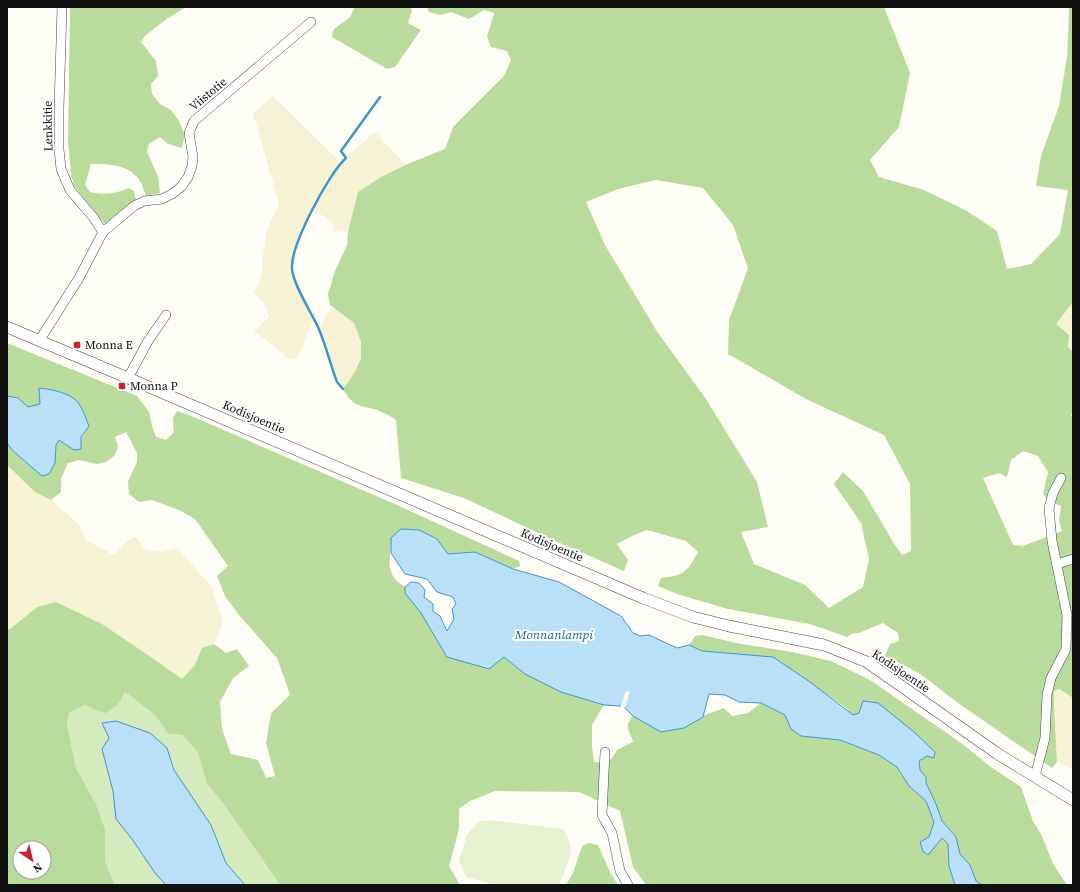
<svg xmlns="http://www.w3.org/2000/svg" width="1080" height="892" font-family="'Source Serif 4',serif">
<rect width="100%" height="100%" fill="#fffdf5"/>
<!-- farmland -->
<g fill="#f6f3d4">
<path d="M 273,96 L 340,162 L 375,132 L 405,164 L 381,177 L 358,192 L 348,232 L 333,231 L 335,226 L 324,216 L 312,212 L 298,238 L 294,254 L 292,268 L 298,285 L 314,318 L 297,360 L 289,359 L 254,331 L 269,317 L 266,306 L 254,292 L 262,276 L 263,256 L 267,229 L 279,204 L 253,113 Z"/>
<path d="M 1073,302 L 1073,352 L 1068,347 L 1056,324 Z"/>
<path d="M 331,308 L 338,310 L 354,323 L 361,342 L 361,358 L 355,372 L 343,389 L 337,382 L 331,367 L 319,328 Z"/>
<path d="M 7,465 L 35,492 L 51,500 L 79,524 L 86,540 L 114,555 L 127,541 L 136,537 L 146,550 L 162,552 L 177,548 L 211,586 L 223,622 L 214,644 L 202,648 L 195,665 L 182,680 L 148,655 L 102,624 L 56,602 L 37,607 L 10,629 L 7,629 Z"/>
<path d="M 1059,689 L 1073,698 L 1073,770 L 1057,762 L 1054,705 L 1054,691 Z"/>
</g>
<!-- green -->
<path fill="#d5ebbd" d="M 125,692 L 155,715 L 168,734 L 183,735 L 198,753 L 207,784 L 223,803 L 280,885 L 245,885 L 226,863 L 211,825 L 174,770 L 167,748 L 109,738 L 102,749 L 113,791 L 116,819 L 132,839 L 155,873 L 166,885 L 115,885 L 105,861 L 105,829 L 96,804 L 76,768 L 67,724 L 69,713 L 85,705 L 97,711 L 119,703 Z"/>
<!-- forest -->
<g fill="#b9dc9c" fill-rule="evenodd">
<path d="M 70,7 L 186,7 L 165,20 L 145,36 L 141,42 L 156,61 L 158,76 L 151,84 L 152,94 L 160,104 L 171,110 L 179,121 L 185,135 L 182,148 L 168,144 L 160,137 L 149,144 L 147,151 L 158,177 L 160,193 L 146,196 C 144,190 141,180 136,176 C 125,164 106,164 91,164 L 85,185 L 90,192 C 106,195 114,194 129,188 L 134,191 L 136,200 L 106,225 L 74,186 L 71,173 L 68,141 Z"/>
<path d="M 355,7 L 410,7 L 412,10 L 408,23 L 421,30 L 395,67 L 387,69 L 332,37 L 333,30 L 350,17 Z"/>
<path d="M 427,7 L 884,7 L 910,73 L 899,127 L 870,160 L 879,177 L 924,190 L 967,211 L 997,231 L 1007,269 L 1031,264 L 1060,234 L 1068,190 L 1036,186 L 1041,156 L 1059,106 L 1067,57 L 1069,16 L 1069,7 L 1073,7 L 1073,302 L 1056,324 L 1069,335 L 1068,347 L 1073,352 L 1073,412 L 1071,415 L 1073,418 L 1073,698 L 1059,689 L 1054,691 L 1054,705 L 1057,762 L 1052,768 L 958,703 L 919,673 L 885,656 L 890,644 L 899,641 L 898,633 L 883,623 L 859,633 L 851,634 L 847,637 L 810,624 L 728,609 L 677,594 L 658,586 L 661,578 C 685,575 686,573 698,552 L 686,541 L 647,530 L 632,536 L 617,544 L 628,560 L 624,571 L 562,544 L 464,498 L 401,478 L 396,420 C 392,417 387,414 382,412 C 361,403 357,412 343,389 L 355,372 L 361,358 L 361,342 L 354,323 L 330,305 L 328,294 L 335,271 L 347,245 L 348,232 L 358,192 L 381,177 L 405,165 L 445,149 L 453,127 L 504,76 L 511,60 L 507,51 L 491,47 L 487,37 L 494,13 L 484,10 L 469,19 L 451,12 L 440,15 L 429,12 ZM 656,180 L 703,188 L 733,225 L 748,268 L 729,320 L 728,354 L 806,399 L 884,435 L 910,484 L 911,551 L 902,555 L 893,542 L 863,491 L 843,472 L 834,484 L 861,523 L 869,559 L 863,587 L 829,608 L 805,585 L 754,564 L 741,532 L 768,527 L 757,482 L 706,399 L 658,333 L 605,245 L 586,202 L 618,189 ZM 1023,451 L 1038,456 L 1048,472 L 1043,494 L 1047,500 L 1061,506 L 1059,520 L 1062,531 L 1023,546 L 1013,545 L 983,478 L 999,473 L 1007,477 L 1011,460 Z"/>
<path d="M 7,343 L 137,396 L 149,412 L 153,429 L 156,437 L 166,440 L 174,432 L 173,418 L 177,411 L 189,415 L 397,505 L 519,561 L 520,566 L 513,569 L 475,552 L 448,554 L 437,539 L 391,538 C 391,560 383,574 405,587 L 405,593 L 421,613 L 447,657 L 504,657 L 525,674 L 561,692 L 604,705 L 592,725 L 592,747 L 594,762 L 606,763 L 612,758 L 617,750 L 633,742 C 630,730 623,728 633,716 L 661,731 L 724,708 L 732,716 L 748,713 L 761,703 L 785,715 L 791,729 L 821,737 L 840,740 L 879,755 L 897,767 L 909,786 L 926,801 L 934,822 L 929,837 L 937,844 L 941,838 L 948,844 L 949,866 L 955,885 L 646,885 L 633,867 L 620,811 L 579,792 L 495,791 L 470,801 L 459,809 L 459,829 L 449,866 L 460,885 L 280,885 L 223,803 L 207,784 L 198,753 L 183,735 L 168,734 L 155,715 L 125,692 L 119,703 L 106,713 L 97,711 L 85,705 L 69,713 L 67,724 L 76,768 L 96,804 L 105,829 L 105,861 L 115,885 L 7,885 L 7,629 L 10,629 L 37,607 L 56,602 L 102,624 L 148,655 L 182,679 L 195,665 L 202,648 L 214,644 L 226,653 L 237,649 L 249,666 L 233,678 L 220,702 L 222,729 L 231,754 L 258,760 L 266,778 L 275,776 L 266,743 L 271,713 L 290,695 L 285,680 L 277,658 L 238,614 L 225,596 L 217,576 L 228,566 L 195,519 L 179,510 L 152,500 L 139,502 L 129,494 L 128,481 L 137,462 L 137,453 L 126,432 L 115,437 L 118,446 L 115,455 L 106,462 L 97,464 L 79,460 L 68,463 L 61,479 L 61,492 L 51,500 L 35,492 L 7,465 L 7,443 L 12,450 L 55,463 L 56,445 L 59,440 L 74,450 L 89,426 L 41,404 L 28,408 L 18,398 L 7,396 ZM 20,848 L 44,848 L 44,872 L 20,872 Z"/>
<path d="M 702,635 L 741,644 L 792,652 L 831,661 L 870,680 L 899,700 L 961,743 L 991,767 L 1021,787 L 1033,821 L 1042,836 L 1053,864 L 1067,885 L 982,885 L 976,881 L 970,865 L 960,854 L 956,837 L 942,821 L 936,804 L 926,783 L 926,777 L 920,770 L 919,761 L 927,756 L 859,713 L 853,715 L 846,708 L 773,657 L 702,651 L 689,645 L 695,636 Z"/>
<path d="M 589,843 L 598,845 L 610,872 L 618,885 L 566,885 L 573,873 L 582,846 Z"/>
</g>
<!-- pitch -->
<path fill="#e6f2cf" d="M 489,820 L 563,829 C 579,850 567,863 559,885 L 495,885 L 466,877 L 459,861 L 467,835 L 478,822 Z"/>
<!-- water -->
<g fill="#b9e0f7" stroke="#3f96cf">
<path d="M 39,388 C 49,389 65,392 73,398 C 82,404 85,417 89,426 L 81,437 L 81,449 L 74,450 L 59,440 L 56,445 L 55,463 L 49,474 L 42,476 L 12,450 L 7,443 L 7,396 L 18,398 L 28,407 L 40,404 Z"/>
<path d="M 401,529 L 419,530 L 437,539 L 448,554 L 475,552 L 513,569 L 559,582 L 621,616 L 633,633 L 640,636 L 649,635 L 677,648 L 689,645 L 702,651 L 773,657 L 810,682 L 853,715 L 859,713 L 863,701 L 878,703 L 914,732 L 935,752 L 934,758 L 927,756 L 919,761 L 920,770 L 926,777 L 926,783 L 936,804 L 942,821 L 956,837 L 960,854 L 970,865 L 976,881 L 982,885 L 955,885 L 949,866 L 948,844 L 942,838 L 928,855 L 923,851 L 920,842 L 929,837 L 934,822 L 926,801 L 909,786 L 897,767 L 879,755 L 840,740 L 801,736 L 791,729 L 785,715 L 761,703 L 739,702 L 725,695 L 709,694 L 703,717 L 684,728 L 661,732 L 633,716 L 626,709 L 620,706 L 604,705 L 561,692 L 525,674 L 504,657 L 489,669 L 447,657 L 421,613 L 405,593 L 405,587 L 411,582 L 419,583 L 425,590 L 424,597 L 433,604 L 433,611 L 440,616 L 447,631 L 454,619 L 452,609 L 456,604 L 453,597 L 437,592 L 427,579 L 405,574 L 391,553 L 391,538 Z"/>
<path d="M 116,721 L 150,733 L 167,748 L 174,770 L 211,825 L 226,863 L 245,885 L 166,885 L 155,873 L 132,839 L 116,819 L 113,791 L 102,749 L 109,738 L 102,723 Z"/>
</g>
<!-- pier -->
<path fill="#fffdf5" d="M 626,691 L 630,692 L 624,710 L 620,708 Z"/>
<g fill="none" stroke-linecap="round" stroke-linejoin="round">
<!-- stream -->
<path stroke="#3f96cf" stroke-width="2.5" d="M 343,389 L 337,382 C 330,364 326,345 318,327 C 311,312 293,284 292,269 C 290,246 329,173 346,158 L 341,151 L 380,97"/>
<defs>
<g id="minor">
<path d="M 62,7 L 59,108 L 59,149 L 61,169 L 70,190 L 93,217 L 103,232"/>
<path d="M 39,341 L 79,278 L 103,232 L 134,206 L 144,201 L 162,199 L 172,194 L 182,186 L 188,177 L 192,166 L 193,157 L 189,133 L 194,121 L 311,22"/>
<path d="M 128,378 L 148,341 L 166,315"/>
<path d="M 1057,564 L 1073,559"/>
<path d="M 605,752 L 602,815 L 612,833 L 620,871 L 628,885"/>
<path d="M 1035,776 L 1045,738 L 1047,695 L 1051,678 L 1066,649 L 1067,615 L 1052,541 L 1049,508 L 1053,493 L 1061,478"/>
</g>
<path id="tertiary" d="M 7,327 L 128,378 L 643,598 L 693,617 L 729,626 L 824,645 L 867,662 L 998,754 L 1073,800"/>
</defs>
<!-- minor casing -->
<use href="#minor" stroke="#444" stroke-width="10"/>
<!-- tertiary casing -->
<use href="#tertiary" stroke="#444" stroke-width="12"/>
<!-- minor -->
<use href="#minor" stroke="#fff" stroke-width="9"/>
<!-- tertiary -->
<use href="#tertiary" stroke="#fff" stroke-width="11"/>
</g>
<!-- markers -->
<g fill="#c4262e" stroke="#fff" stroke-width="1.5">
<rect x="73" y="341" width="8" height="8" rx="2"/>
<rect x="118" y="382" width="8" height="8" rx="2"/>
</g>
<g text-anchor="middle" stroke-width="4" stroke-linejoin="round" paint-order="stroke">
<!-- street labels -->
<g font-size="12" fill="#111" stroke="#fff">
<text transform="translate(208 94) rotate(-40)" y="4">Viistotie</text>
<text transform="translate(48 126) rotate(-91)" y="4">Lenkkitie</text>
<text transform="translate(254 417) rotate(23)" y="4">Kodisjoentie</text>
<text transform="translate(552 545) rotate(23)" y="4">Kodisjoentie</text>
<text transform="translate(901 671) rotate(34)" y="4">Kodisjoentie</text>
</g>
<!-- poi labels -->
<g font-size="12" fill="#111" stroke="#fff" text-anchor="start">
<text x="85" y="349">Monna E</text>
<text x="130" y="390">Monna P</text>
</g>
<!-- water labels -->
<g font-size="13" font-style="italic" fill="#1768a6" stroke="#fff">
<text x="554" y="639">Monnanlampi</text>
</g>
</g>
<!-- border -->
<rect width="1080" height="892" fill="none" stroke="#111111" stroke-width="16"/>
<!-- north arrow -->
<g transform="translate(32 860) rotate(145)"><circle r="19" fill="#ffffff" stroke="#a0a0a0"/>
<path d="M0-3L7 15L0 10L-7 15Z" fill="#c4262e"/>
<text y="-6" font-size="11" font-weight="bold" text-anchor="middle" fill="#111111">N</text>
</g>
</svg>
